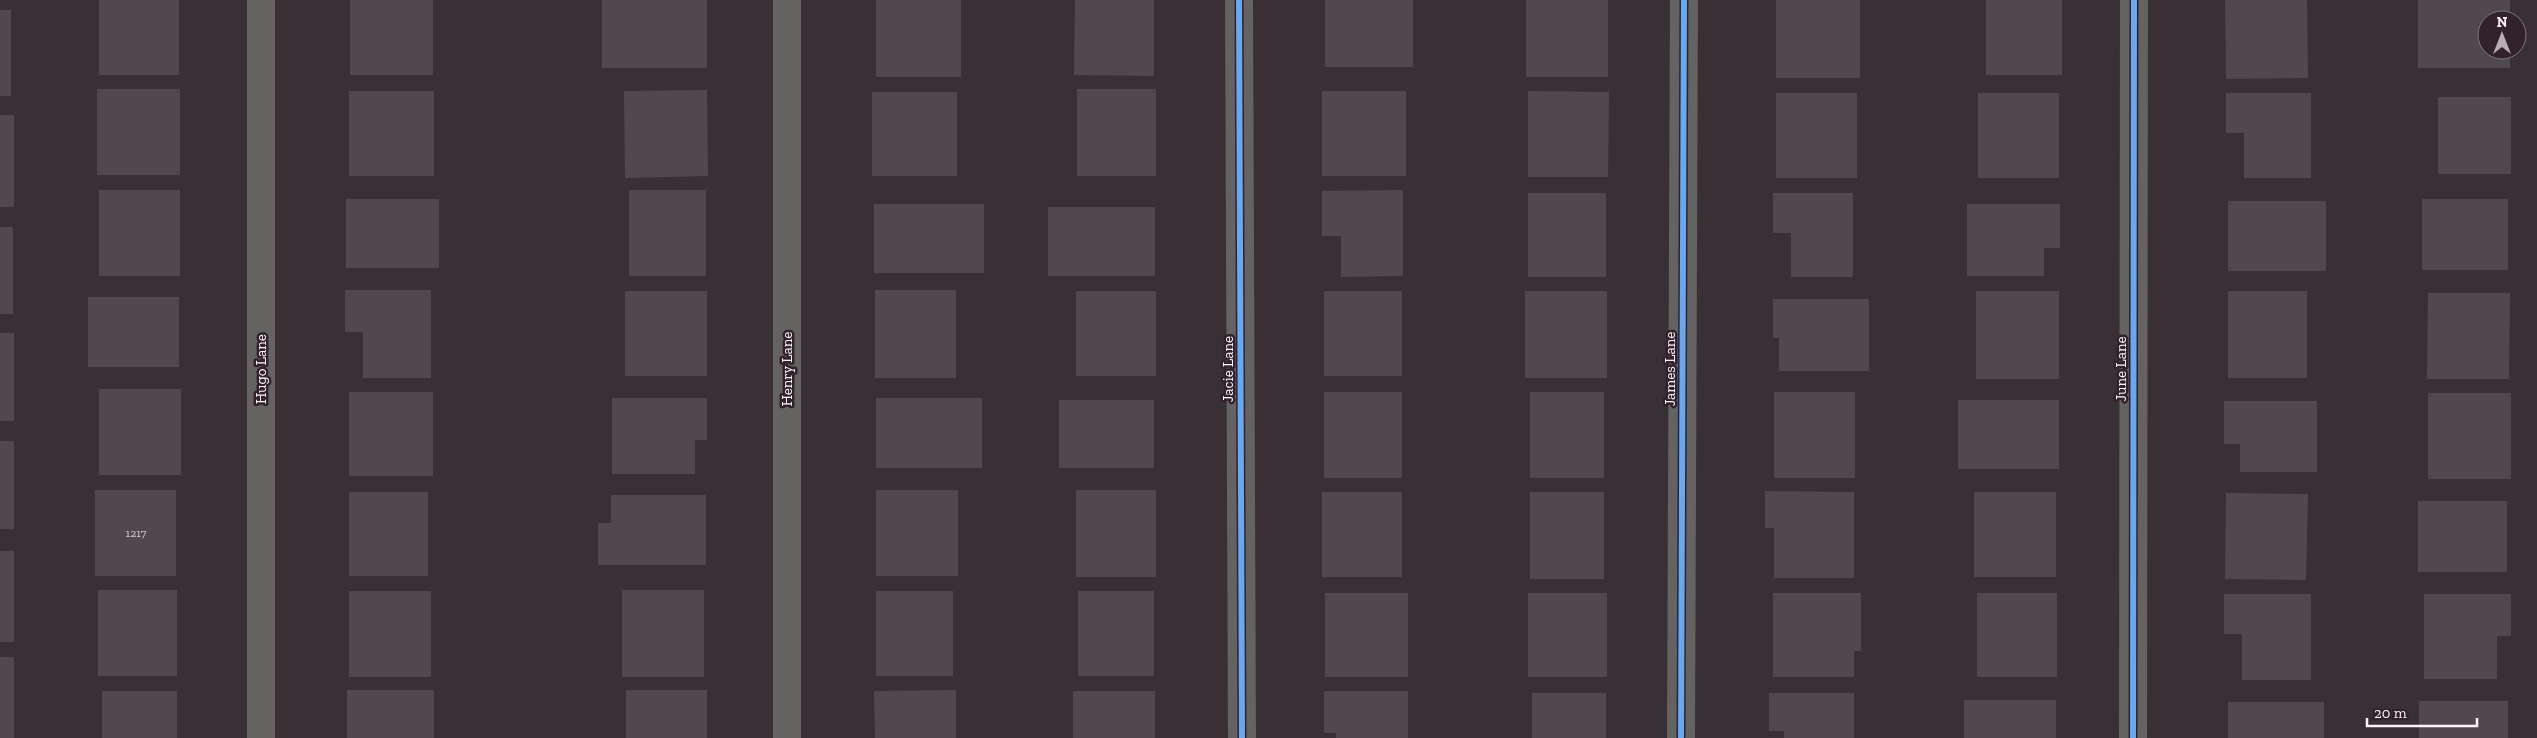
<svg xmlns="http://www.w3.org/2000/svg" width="2537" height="738" font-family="'Zilla Slab',serif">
<rect width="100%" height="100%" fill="#383035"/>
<!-- building -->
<g fill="#4f494d">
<rect x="99" y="0" width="80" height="75"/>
<rect x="350" y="0" width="83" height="75"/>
<rect x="602" y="0" width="105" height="68"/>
<rect x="876" y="0" width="85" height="77"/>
<path d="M 1075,0 L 1154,0 L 1154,76 L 1074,75 Z"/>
<rect x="1325" y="0" width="88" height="67"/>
<rect x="1526" y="0" width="82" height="77"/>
<rect x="1776" y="0" width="84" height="78"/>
<rect x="1986" y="0" width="76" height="75"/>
<path d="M 2225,0 L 2307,0 L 2308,78 L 2226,79 Z"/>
<path d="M 2418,0 L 2510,0 L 2510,20 L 2487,20 L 2487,50 L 2510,50 L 2510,68 L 2418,68 Z"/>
<rect x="0" y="10" width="11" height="86"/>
<rect x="97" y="89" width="83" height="86"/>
<rect x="1077" y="89" width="79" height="87"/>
<path d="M 707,90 L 708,176 L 625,178 L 624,91 Z"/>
<rect x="349" y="91" width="85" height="85"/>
<rect x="1322" y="91" width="84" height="85"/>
<path d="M 1528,91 L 1609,92 L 1608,177 L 1528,177 Z"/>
<rect x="872" y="92" width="85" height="84"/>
<rect x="1776" y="93" width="81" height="85"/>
<rect x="1978" y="93" width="81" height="85"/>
<path d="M 2226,93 L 2311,93 L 2311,178 L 2244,178 L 2244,133 L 2226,133 Z"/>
<rect x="2438" y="97" width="73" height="77"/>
<rect x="0" y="115" width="14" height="92"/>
<rect x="99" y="190" width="81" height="86"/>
<rect x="629" y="190" width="77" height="86"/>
<path d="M 1403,190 L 1403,276 L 1341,277 L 1341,236 L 1322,236 L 1322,191 Z"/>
<rect x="1528" y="193" width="78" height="84"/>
<path d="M 1773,193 L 1853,193 L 1853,277 L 1791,277 L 1791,233 L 1773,233 Z"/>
<rect x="346" y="199" width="93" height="69"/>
<rect x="2422" y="199" width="86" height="71"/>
<rect x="2228" y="201" width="98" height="70"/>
<rect x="874" y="204" width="110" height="69"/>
<path d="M 1967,204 L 2060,204 L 2060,248 L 2044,248 L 2044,276 L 1967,276 Z"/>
<rect x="1048" y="207" width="107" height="69"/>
<rect x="0" y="227" width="13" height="87"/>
<path d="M 345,290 L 431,290 L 431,378 L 363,378 L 363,332 L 345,332 Z"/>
<rect x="875" y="290" width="81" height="88"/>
<rect x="625" y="291" width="82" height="85"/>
<rect x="1076" y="291" width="80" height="85"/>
<rect x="1324" y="291" width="78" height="85"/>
<rect x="1525" y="291" width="82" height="87"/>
<rect x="1976" y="291" width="83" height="88"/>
<rect x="2228" y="291" width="79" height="87"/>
<path d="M 2428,293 L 2510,293 L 2509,379 L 2427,379 Z"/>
<rect x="88" y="297" width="91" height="70"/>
<path d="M 1773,299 L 1869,299 L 1869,371 L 1779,371 L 1779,338 L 1773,338 Z"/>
<rect x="0" y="333" width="14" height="88"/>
<rect x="99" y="389" width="82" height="86"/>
<rect x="349" y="392" width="84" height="84"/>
<rect x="1324" y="392" width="78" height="86"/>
<rect x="1530" y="392" width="74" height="86"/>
<rect x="1774" y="392" width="81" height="86"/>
<rect x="2428" y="393" width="83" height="86"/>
<path d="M 612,398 L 707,398 L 707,440 L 695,440 L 695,474 L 612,474 Z"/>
<rect x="876" y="398" width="106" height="70"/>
<rect x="1059" y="400" width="95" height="68"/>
<rect x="1958" y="400" width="101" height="69"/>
<path d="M 2224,401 L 2317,401 L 2317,472 L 2240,472 L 2240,444 L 2224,444 Z"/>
<rect x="0" y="441" width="14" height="88"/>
<rect x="95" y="490" width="81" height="86"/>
<rect x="876" y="490" width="82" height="86"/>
<rect x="1076" y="490" width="80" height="87"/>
<path d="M 1765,491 L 1854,492 L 1854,578 L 1774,578 L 1774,528 L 1765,528 Z"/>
<rect x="349" y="492" width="79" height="84"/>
<rect x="1322" y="492" width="80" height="85"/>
<rect x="1530" y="492" width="74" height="87"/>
<rect x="1974" y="492" width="82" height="85"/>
<path d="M 2226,493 L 2308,494 L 2306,580 L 2225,579 Z"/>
<path d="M 611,495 L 706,495 L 706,565 L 598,565 L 598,523 L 611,523 Z"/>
<rect x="2418" y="501" width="89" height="71"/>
<rect x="0" y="551" width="14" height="91"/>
<rect x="98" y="590" width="79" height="86"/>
<rect x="622" y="590" width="82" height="87"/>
<rect x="349" y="591" width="82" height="86"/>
<rect x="876" y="591" width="77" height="85"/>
<rect x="1078" y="591" width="76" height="85"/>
<rect x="1325" y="593" width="83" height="84"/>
<rect x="1528" y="593" width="79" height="84"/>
<path d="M 1773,593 L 1861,593 L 1861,651 L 1854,651 L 1854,677 L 1773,677 Z"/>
<rect x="1977" y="593" width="80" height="84"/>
<path d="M 2224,594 L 2311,594 L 2311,680 L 2242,680 L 2242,634 L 2224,634 Z"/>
<path d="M 2424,594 L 2511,594 L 2511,636 L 2497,636 L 2497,679 L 2424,679 Z"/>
<rect x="0" y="657" width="14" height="81"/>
<rect x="347" y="690" width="87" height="48"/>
<rect x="626" y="690" width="81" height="48"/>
<path d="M 956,690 L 956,738 L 875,738 L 874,691 Z"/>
<rect x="102" y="691" width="75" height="47"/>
<rect x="1073" y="691" width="82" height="47"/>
<path d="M 1324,691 L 1408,691 L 1408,738 L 1336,738 L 1336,733 L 1324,733 Z"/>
<rect x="1532" y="693" width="74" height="45"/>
<path d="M 1769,693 L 1854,693 L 1854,738 L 1784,738 L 1784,731 L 1769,731 Z"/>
<rect x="1964" y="700" width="92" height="38"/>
<rect x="2419" y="701" width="89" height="37"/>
<rect x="2228" y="702" width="96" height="36"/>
</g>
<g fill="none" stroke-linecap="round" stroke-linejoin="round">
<!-- minor -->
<g stroke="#646362" stroke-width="28">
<path d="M 261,0 L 261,738"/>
<path d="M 1239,0 L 1242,738"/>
<path d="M 787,738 L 787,0"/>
<path d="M 1681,738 L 1684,0"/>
<path d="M 2133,738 L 2134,0"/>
</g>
<defs>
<g id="cycleway">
<path d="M 1239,0 L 1242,738"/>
<path d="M 1681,738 L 1684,0"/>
<path d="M 2133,738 L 2134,0"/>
</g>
</defs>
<!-- cycleway casing -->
<use href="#cycleway" stroke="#31222c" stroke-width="9"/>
<!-- cycleway -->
<use href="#cycleway" stroke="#66a8f1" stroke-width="6"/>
</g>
<g text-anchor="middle" stroke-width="5" stroke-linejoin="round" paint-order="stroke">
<!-- number labels -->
<g font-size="12" fill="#d1c8cd">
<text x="136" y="537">1217</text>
</g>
<!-- street labels -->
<g font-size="15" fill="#fcf2f8" stroke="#31222c">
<text transform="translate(261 369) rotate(-90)" y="5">Hugo Lane</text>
<text transform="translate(787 369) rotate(-90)" y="5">Henry Lane</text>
<text transform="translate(1228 369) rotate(-90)" y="5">Jacie Lane</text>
<text transform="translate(1670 369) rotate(-90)" y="5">James Lane</text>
<text transform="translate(2121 369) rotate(-90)" y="5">June Lane</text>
</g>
</g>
<!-- north arrow -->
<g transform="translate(2502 35)"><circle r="24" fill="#31222c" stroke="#82757e"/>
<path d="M0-4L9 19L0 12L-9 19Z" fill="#b7aeb4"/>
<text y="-8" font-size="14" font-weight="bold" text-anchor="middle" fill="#fcf2f8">N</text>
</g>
<!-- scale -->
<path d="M2367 718v8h110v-8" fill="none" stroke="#fcf2f8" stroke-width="2.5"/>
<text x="2374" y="718" font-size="15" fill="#fcf2f8" stroke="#31222c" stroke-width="4" paint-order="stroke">20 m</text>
</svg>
